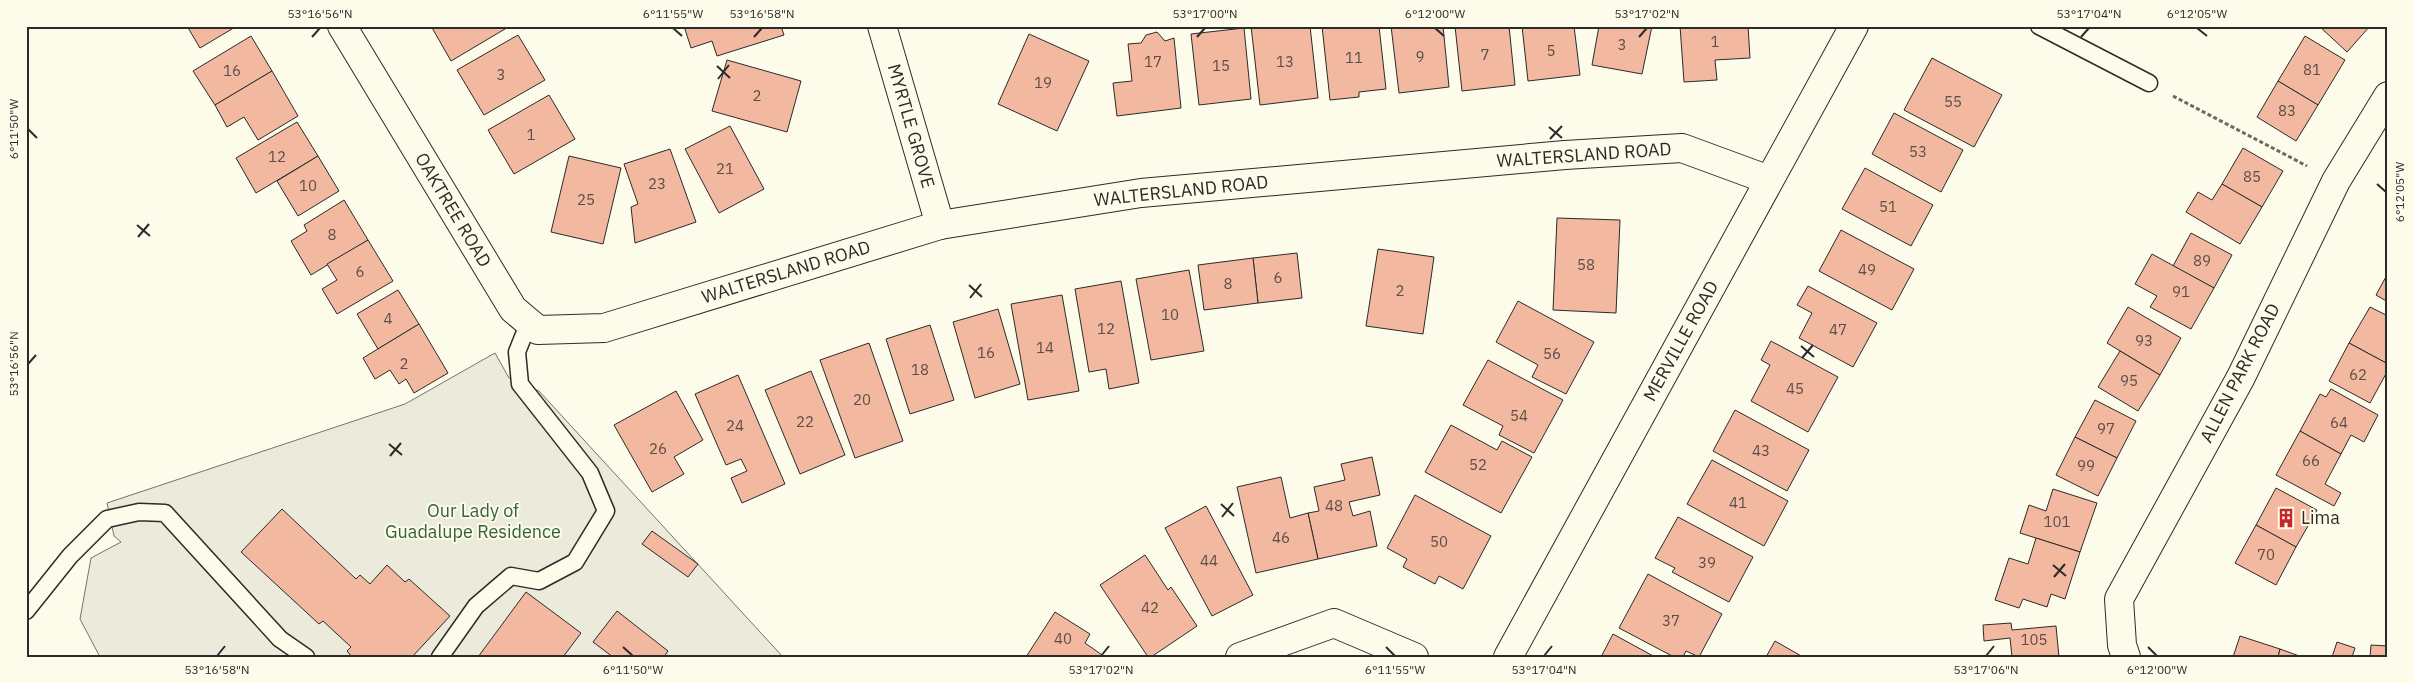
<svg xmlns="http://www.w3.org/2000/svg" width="2414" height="683" font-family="'IBM Plex Sans',sans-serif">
<rect width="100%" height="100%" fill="#fdfbea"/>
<!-- green -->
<path fill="#ecebdb" stroke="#74746e" d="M 495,353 L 509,378 L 539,391 L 783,657 L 100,657 L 80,619 L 91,558 L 121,542 L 114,536 L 107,503 L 405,404 Z"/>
<!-- building -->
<g fill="#f2b8a0" stroke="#2b2b2b">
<path d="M 187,26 L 237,26 L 200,48 Z"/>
<path d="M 431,26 L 510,26 L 451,61 Z"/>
<path d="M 684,26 L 781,26 L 784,35 L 717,56 L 712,41 L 691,48 Z"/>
<path d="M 1251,26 L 1310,26 L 1318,98 L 1260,105 Z"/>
<path d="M 1322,26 L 1379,26 L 1386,89 L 1359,92 L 1359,97 L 1330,100 Z"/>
<path d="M 1391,26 L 1443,26 L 1449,87 L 1399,93 Z"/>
<path d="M 1455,26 L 1509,26 L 1515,85 L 1462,91 Z"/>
<path d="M 1522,26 L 1574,26 L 1580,75 L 1528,81 Z"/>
<path d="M 1599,26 L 1652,26 L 1642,74 L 1592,65 Z"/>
<path d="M 1680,26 L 1748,26 L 1750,58 L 1715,60 L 1717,80 L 1684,82 Z"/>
<path d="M 2319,26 L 2370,26 L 2347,52 Z"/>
<path d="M 1244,28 L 1251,99 L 1199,105 L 1191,34 Z"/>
<path d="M 1157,32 L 1165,41 L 1174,38 L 1181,108 L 1117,116 L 1113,83 L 1132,81 L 1128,44 L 1141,43 L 1146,35 Z"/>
<path d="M 1029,34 L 1089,61 L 1057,131 L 998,104 Z"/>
<path d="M 518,35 L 545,80 L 484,115 L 457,70 Z"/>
<path d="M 251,36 L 272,71 L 215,105 L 193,71 Z"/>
<path d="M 2305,36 L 2345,60 L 2318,105 L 2278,81 Z"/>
<path d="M 1932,58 L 2002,95 L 1974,147 L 1904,110 Z"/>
<path d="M 727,60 L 801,81 L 787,132 L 712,111 Z"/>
<path d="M 272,71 L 298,116 L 258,140 L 244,117 L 227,127 L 215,105 Z"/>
<path d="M 2278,81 L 2318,105 L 2296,141 L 2257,117 Z"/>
<path d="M 549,95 L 575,139 L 514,174 L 488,130 Z"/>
<path d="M 1894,113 L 1963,150 L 1941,192 L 1872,154 Z"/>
<path d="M 297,122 L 318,156 L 256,193 L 236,158 Z"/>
<path d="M 730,126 L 764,189 L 719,213 L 685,149 Z"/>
<path d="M 2243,148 L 2283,171 L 2262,207 L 2222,184 Z"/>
<path d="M 670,149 L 696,222 L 635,243 L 631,207 L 638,204 L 624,164 Z"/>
<path d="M 318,156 L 339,191 L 298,216 L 277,181 Z"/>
<path d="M 569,156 L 621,168 L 603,244 L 551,232 Z"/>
<path d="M 1865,168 L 1933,205 L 1911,246 L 1842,209 Z"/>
<path d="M 2222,184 L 2262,207 L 2240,244 L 2186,212 L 2198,192 L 2212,200 Z"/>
<path d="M 344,200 L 368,240 L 311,275 L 291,241 L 307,231 L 304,225 Z"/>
<path d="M 1557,218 L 1620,220 L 1616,313 L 1553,310 Z"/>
<path d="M 1841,230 L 1914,269 L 1892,310 L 1819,271 Z"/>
<path d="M 2191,233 L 2232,255 L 2214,288 L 2173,266 Z"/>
<path d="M 368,240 L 393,281 L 337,314 L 322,289 L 337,280 L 327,264 Z"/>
<path d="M 1378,249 L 1434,257 L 1423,334 L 1366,326 Z"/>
<path d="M 1297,253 L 1302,298 L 1258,303 L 1253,258 Z"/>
<path d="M 2152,254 L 2214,288 L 2191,329 L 2150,307 L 2157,296 L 2135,284 Z"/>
<path d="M 1253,258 L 1258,303 L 1204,310 L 1198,265 Z"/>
<path d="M 1189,270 L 1204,351 L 1151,360 L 1136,279 Z"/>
<path d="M 2388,273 L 2388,302 L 2376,295 Z"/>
<path d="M 1121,281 L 1139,383 L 1109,389 L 1106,369 L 1089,372 L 1075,289 Z"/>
<path d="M 1808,286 L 1877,323 L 1853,367 L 1799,338 L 1812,313 L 1797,305 Z"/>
<path d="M 398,290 L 419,324 L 378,349 L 357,314 Z"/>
<path d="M 1062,295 L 1079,391 L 1028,400 L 1011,304 Z"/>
<path d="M 1518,301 L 1594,342 L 1566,394 L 1532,377 L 1538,365 L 1496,342 Z"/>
<path d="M 2128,307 L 2181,338 L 2160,375 L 2107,343 Z"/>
<path d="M 2370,307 L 2388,316 L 2388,364 L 2349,343 Z"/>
<path d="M 998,309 L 1020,384 L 975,398 L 953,322 Z"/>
<path d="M 419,324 L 448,373 L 414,393 L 406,379 L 399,384 L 390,370 L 375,379 L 363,358 Z"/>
<path d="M 930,325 L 954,400 L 910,414 L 886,339 Z"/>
<path d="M 1771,341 L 1838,377 L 1808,432 L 1751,401 L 1770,365 L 1761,360 Z"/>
<path d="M 869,343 L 903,441 L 855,458 L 820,360 Z"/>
<path d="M 2349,343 L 2388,364 L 2388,370 L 2370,403 L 2329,381 Z"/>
<path d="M 2120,351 L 2160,375 L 2138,411 L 2098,387 Z"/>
<path d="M 1488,360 L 1563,400 L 1534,453 L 1499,435 L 1503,426 L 1463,405 Z"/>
<path d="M 811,371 L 845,455 L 800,474 L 765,390 Z"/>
<path d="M 738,375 L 785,484 L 742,503 L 731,478 L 747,471 L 741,459 L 726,465 L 695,394 Z"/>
<path d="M 2331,389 L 2378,415 L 2364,442 L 2351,435 L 2341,454 L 2300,431 L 2320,394 L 2326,397 Z"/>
<path d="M 676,391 L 703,440 L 674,457 L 684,474 L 652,492 L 614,425 Z"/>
<path d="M 2095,400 L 2136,421 L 2117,458 L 2075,437 Z"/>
<path d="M 1735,410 L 1809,450 L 1787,491 L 1713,451 Z"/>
<path d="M 1451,425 L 1497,450 L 1502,441 L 1532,457 L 1501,513 L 1425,472 Z"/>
<path d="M 2300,431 L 2341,454 L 2325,484 L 2341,493 L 2334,506 L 2276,475 Z"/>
<path d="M 2075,437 L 2117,458 L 2098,496 L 2056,475 Z"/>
<path d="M 1372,457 L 1380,495 L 1349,502 L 1353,516 L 1370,511 L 1377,546 L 1318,559 L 1308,513 L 1319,511 L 1314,487 L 1345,480 L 1341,464 Z"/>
<path d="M 1712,460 L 1788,501 L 1764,546 L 1687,504 Z"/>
<path d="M 1281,477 L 1290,518 L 1308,513 L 1318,559 L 1256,573 L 1237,487 Z"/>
<path d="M 2276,488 L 2317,510 L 2296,547 L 2256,525 Z"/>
<path d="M 2053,489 L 2097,503 L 2080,552 L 2020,533 L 2029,505 L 2046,511 Z"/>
<path d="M 1415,495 L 1491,536 L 1463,589 L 1439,576 L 1435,584 L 1403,567 L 1407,559 L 1387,548 Z"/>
<path d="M 1206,506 L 1253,595 L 1212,616 L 1165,528 Z"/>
<path d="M 282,509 L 356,579 L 360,575 L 370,584 L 387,565 L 405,582 L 409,579 L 450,616 L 412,657 L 352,657 L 347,651 L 351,647 L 323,621 L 319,624 L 241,552 Z"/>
<path d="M 1678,517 L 1753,557 L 1729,602 L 1672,572 L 1675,568 L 1655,558 Z"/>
<path d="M 2256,525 L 2296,547 L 2276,585 L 2235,563 Z"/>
<path d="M 652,531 L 698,564 L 688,577 L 642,544 Z"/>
<path d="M 2036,538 L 2080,552 L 2065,599 L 2051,594 L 2047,607 L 2023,599 L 2019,608 L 1995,600 L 2009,558 L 2028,564 Z"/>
<path d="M 1145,555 L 1168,590 L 1171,587 L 1197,626 L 1151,657 L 1148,657 L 1100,585 Z"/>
<path d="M 1648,574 L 1722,614 L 1699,657 L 1686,651 L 1683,657 L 1674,657 L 1619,628 Z"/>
<path d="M 526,592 L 581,633 L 563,657 L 478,657 Z"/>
<path d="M 617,611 L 668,651 L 664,657 L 613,657 L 593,642 Z"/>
<path d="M 1055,612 L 1090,634 L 1085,643 L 1105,657 L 1026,657 Z"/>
<path d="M 2011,623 L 2012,630 L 2056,626 L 2059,657 L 2012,657 L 2010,638 L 1984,641 L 1983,625 Z"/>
<path d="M 1613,634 L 1655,657 L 1601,657 Z"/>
<path d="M 2240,636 L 2280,649 L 2278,657 L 2233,657 Z"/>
<path d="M 1775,641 L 1803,657 L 1766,657 Z"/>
<path d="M 2337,642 L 2355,648 L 2352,657 L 2332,657 Z"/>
<path d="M 2371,645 L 2388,646 L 2388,657 L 2370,657 Z"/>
<path d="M 2280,649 L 2302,657 L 2278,657 Z"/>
</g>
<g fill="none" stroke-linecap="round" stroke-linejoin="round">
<defs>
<g id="lane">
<path d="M 2039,26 L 2149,83"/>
<path d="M 26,611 L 70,556 L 107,519 L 139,512 L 165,513 L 280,639 L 306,657"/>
<path d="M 440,657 L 476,606 L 511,576 L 539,581 L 575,562 L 606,511 L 590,473 L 520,384 L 517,352 L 529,322"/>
</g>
<g id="street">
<path d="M 342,26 L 513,309 L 538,330 L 604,328 L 940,225 L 1141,193 L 1565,155 L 1682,148 L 1769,180"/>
<path d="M 882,26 L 940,225"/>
<path d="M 1240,657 L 1334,623 L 1414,657"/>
<path d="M 1508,657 L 1854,26"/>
<path d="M 2126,657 L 2122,645 L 2119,599 L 2241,377 L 2336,181 L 2388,96"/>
</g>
</defs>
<!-- lane casing -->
<use href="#lane" stroke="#2b2b2b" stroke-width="19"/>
<!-- street casing -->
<use href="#street" stroke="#2b2b2b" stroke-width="30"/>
<!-- path -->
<path stroke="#6a6964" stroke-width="3" stroke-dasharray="4 2.5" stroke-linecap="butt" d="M 2173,96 L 2307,166"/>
<!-- lane -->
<use href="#lane" stroke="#fdfbea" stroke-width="16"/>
<!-- street -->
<use href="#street" stroke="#fdfbea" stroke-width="28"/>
</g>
<!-- ticks -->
<path fill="none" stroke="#2b2b2b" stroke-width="2" d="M 673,28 L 682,36M 1435,28 L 1444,36M 2197,28 L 2207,36M 312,37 L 320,28M 754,37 L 762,28M 1197,37 L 1205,28M 1639,37 L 1647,28M 2081,37 L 2089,28M 717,66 L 730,78M 718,79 L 729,65M 1549,127 L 1562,138M 28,129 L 37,138M 1550,139 L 1562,126M 2377,184 L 2386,192M 137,225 L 150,236M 138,237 L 149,224M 969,285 L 982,297M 970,298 L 981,284M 1801,346 L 1814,357M 1802,358 L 1813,345M 28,364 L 36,355M 389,444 L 402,455M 390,456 L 401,443M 1221,504 L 1234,516M 1222,517 L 1233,503M 2053,565 L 2066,576M 2054,577 L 2065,564M 623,647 L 633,656M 1386,647 L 1395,656M 2148,647 L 2157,656M 217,656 L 225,646M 1101,656 L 1109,646M 1544,656 L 1552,646M 1986,656 L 1994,646"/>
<!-- icons -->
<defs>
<symbol id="building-bare" viewBox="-9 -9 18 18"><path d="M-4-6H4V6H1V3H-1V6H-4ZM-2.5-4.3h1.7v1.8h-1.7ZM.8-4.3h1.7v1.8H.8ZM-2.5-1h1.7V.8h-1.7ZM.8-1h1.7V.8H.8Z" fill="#c62828" stroke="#fdfbea" stroke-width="2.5" paint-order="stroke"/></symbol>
</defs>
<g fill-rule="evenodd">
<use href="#building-bare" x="2272" y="504" width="28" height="28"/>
</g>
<g text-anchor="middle" stroke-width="4" stroke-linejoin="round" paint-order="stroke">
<!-- number labels -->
<g font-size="15" fill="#5d4e48">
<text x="1715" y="47">1</text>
<text x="1622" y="50">3</text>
<text x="1551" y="56">5</text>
<text x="1485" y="60">7</text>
<text x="1420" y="62">9</text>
<text x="1354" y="63">11</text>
<text x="1153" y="67">17</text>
<text x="1285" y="67">13</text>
<text x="1221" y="71">15</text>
<text x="2312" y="75">81</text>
<text x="232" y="76">16</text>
<text x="501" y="80">3</text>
<text x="1043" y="88">19</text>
<text x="757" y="101">2</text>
<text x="1953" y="107">55</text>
<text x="2287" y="116">83</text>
<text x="531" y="140">1</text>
<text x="1918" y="157">53</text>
<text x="277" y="162">12</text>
<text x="725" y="174">21</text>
<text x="2252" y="182">85</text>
<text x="657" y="189">23</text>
<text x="308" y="191">10</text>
<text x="586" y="205">25</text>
<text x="1888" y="212">51</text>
<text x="332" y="240">8</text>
<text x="2202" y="266">89</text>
<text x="1586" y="270">58</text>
<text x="1867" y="275">49</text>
<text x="360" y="277">6</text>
<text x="1278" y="283">6</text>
<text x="1228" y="289">8</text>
<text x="1400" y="296">2</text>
<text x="2181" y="297">91</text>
<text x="1170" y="320">10</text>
<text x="388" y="324">4</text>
<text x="1106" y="334">12</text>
<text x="1838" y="335">47</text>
<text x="2144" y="346">93</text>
<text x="1045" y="353">14</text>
<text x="986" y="358">16</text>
<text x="1552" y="359">56</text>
<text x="404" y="369">2</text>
<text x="920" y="375">18</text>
<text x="2358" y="380">62</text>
<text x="2129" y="386">95</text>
<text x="1795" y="394">45</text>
<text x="862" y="405">20</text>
<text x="1519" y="421">54</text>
<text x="805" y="427">22</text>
<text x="2339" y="428">64</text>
<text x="735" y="431">24</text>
<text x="2106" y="434">97</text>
<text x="658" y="454">26</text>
<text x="1761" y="456">43</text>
<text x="2311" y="466">66</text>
<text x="1478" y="470">52</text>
<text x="2086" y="471">99</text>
<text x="1738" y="508">41</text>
<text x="1334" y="511">48</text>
<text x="2057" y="527">101</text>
<text x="1281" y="543">46</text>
<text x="1439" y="547">50</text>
<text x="2266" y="560">70</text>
<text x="1209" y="566">44</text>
<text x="1707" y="568">39</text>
<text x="1150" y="613">42</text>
<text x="1671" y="626">37</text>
<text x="1063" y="644">40</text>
<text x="2034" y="645">105</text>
</g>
<!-- street labels -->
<g font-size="18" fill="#2b2b2b" stroke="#fdfbea">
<text transform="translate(911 126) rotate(74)" y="6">MYRTLE GROVE</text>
<text transform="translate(1584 155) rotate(-4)" y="6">WALTERSLAND ROAD</text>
<text transform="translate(1181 191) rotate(-6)" y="6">WALTERSLAND ROAD</text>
<text transform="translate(453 210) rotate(59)" y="6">OAKTREE ROAD</text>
<text transform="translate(786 272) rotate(-17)" y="6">WALTERSLAND ROAD</text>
<text transform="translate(1681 341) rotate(-61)" y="6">MERVILLE ROAD</text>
<text transform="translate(2240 373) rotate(-63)" y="6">ALLEN PARK ROAD</text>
</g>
<!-- park labels -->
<g font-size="18" fill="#34623c" stroke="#fdfbea">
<text x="473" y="517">Our Lady of<tspan x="473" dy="21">Guadalupe Residence</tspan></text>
</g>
<!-- poi labels -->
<g font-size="18" fill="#2b2b2b" stroke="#fdfbea" text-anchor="start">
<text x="2301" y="524">Lima</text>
</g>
</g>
<!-- border -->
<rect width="2414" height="683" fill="none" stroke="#fdfbea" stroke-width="55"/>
<rect x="28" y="28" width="2358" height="628" fill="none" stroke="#2b2b2b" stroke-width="2"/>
<g font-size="12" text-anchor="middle" fill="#2b2b2b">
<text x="320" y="18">53°16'56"N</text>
<text x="673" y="18">6°11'55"W</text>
<text x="762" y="18">53°16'58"N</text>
<text x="1205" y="18">53°17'00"N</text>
<text x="1435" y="18">6°12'00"W</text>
<text x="1647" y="18">53°17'02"N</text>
<text x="2089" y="18">53°17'04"N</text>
<text x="2197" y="18">6°12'05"W</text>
<text transform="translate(14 129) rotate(-90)" y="4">6°11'50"W</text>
<text transform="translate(2400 192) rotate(-90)" y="4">6°12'05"W</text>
<text transform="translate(14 364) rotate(-90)" y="4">53°16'56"N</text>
<text x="217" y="674">53°16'58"N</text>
<text x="633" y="674">6°11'50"W</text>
<text x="1101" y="674">53°17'02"N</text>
<text x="1395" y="674">6°11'55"W</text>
<text x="1544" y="674">53°17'04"N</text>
<text x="1986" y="674">53°17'06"N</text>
<text x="2157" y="674">6°12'00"W</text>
</g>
</svg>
